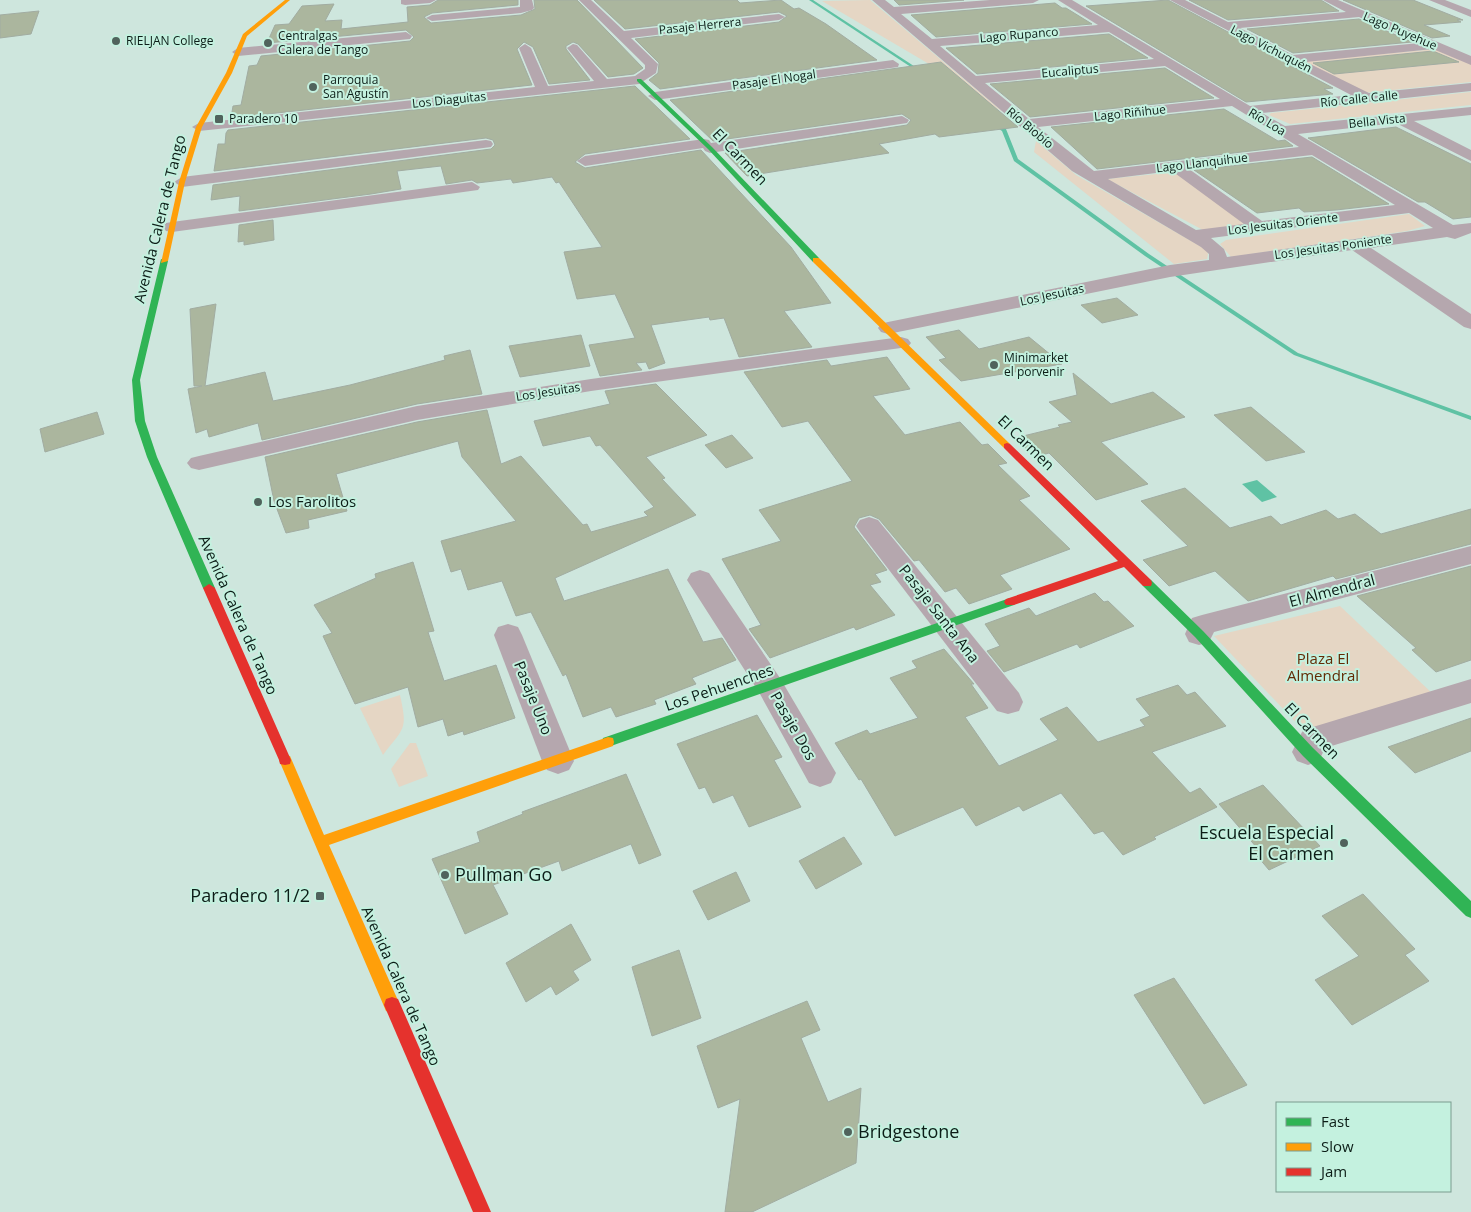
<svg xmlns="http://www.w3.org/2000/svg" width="1471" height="1212" font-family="'Open Sans',sans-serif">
<rect width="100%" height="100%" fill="#cee6dd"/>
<!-- green -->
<g fill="#e5d6c4">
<path d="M 870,0 L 1003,112 L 950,81 L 929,64 L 822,1 Z"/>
<path d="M 1436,49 L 1471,64 L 1471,82 L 1363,93 L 1302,61 Z"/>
<path d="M 1471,92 L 1471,105 L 1290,124 L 1269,115 L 1271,113 Z"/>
<path d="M 1036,141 L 1076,175 L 1207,250 L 1208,254 L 1207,259 L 1174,264 L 1034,152 Z"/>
<path d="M 1177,172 L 1253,226 L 1203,230 L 1107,179 Z"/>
<path d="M 1409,214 L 1425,226 L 1407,231 L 1231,257 L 1220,244 L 1226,240 Z"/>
<path d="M 1340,606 L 1434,695 L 1305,732 L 1214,636 Z"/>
<path d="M 400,695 C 408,731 404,727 383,755 L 360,708 Z"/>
<path d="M 410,743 L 416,743 L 428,776 L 399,787 L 391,769 Z"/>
</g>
<!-- water -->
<path fill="#5fc2a4" d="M 1257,480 L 1277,497 L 1262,502 L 1242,484 Z"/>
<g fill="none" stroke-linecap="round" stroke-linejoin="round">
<!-- stream -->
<g fill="#5fc2a4" fill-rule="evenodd">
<path d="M 809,0 L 813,0 L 923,72 L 920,73 Z"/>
<path d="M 991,122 L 995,122 L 1006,129 L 1018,159 L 1149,254 L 1298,353 L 1471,416 L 1471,420 L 1294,355 L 1145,256 L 1014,161 L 1002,131 L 991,124 Z"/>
</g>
</g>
<!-- building -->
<g fill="#abb69e" stroke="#a1aca1">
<path d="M 438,0 L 518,0 L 518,5 L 432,13 L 424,17 L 431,23 L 521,15 L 535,9 L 534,0 L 577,0 L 643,68 L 634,74 L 608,77 L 578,44 L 573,42 L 566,46 L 566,49 L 590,80 L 549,84 L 533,47 L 524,42 L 517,49 L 532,85 L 231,118 L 233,106 L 241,105 L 249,66 L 257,65 L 261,56 L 410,41 L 414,37 L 406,30 L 267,43 L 275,25 L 289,24 L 302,6 L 334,4 L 325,21 L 342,20 L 341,29 L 408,22 L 407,7 L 430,5 Z"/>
<path d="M 594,0 L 737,0 L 740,3 L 781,0 L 794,9 L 799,8 L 826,24 L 877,60 L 660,89 L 649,80 L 658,73 L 659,63 L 635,39 L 779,22 L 787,16 L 779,12 L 625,29 Z"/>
<path d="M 894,0 L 964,0 L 899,5 Z"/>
<path d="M 1168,0 L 1333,88 L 1324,89 L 1333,94 L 1246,102 L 1086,6 Z"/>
<path d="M 1189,0 L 1321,0 L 1339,11 L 1228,20 Z"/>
<path d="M 1343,0 L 1413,0 L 1463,20 L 1457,20 L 1461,22 L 1424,25 L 1450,36 L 1432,38 Z"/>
<path d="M 1055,3 L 1062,8 L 1066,8 L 1092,24 L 936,37 L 911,15 Z"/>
<path d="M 39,11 L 31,34 L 0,38 L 0,15 Z"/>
<path d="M 1359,19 L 1412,42 L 1293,53 L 1247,29 Z"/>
<path d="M 1109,34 L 1148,58 L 977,74 L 946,48 Z"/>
<path d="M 1433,51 L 1459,62 L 1334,74 L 1313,63 Z"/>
<path d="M 941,62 L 1018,127 L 939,137 L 935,134 L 879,144 L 889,153 L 747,176 L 725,153 L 907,125 L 911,120 L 902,114 L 713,141 L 670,100 Z"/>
<path d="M 1165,68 L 1214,98 L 1030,117 L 990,84 Z"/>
<path d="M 635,86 L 690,139 L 585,154 L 575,162 L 585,168 L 701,150 L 791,247 L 831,303 L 784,311 L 812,347 L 739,357 L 724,318 L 710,320 L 709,317 L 651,325 L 665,363 L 649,369 L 646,362 L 636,363 L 642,370 L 600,376 L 589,345 L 635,338 L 615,294 L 577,299 L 564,252 L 602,247 L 559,182 L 556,183 L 552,177 L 513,183 L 511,179 L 477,183 L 472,180 L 446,184 L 441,166 L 397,171 L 401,189 L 371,194 L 239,211 L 240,196 L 211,200 L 213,185 L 491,149 L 495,145 L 493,140 L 486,138 L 214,171 L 218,144 L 225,144 L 226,133 L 228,130 Z"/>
<path d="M 1224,109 L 1278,141 L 1285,140 L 1293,146 L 1097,169 L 1051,127 Z"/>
<path d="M 1396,127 L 1471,164 L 1471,217 L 1453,219 L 1425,202 L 1418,202 L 1308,138 Z"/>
<path d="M 1312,157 L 1389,204 L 1336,210 L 1304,212 L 1299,208 L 1257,213 L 1194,170 Z"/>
<path d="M 273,220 L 274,240 L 244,245 L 244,241 L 238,242 L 239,225 Z"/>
<path d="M 1117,298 L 1138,315 L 1102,323 L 1081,305 Z"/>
<path d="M 216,304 L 205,386 L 265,372 L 273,401 L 350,385 L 445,360 L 444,356 L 470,350 L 482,394 L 417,404 L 262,440 L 258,423 L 209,437 L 207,429 L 196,433 L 188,389 L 202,386 L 194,386 L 190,309 Z"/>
<path d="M 959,330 L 979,349 L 1029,337 L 1062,364 L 961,381 L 939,360 L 946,358 L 926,337 Z"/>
<path d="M 581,335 L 590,366 L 520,377 L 509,346 Z"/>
<path d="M 887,357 L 910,389 L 873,396 L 905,435 L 960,422 L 982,445 L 988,444 L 1007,463 L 998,465 L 1030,496 L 1019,500 L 1070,549 L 1000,575 L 1012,589 L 969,604 L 956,588 L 945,592 L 919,560 L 914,561 L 879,519 L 870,515 L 859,518 L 854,527 L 887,570 L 875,574 L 881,582 L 870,585 L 895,615 L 856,630 L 854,627 L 770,658 L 749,629 L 761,625 L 722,559 L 781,541 L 759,510 L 852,481 L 808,421 L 782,427 L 744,372 L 827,360 L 831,366 Z"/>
<path d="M 1073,373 L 1111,404 L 1153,392 L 1185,417 L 1101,442 L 1148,484 L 1096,500 L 1049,453 L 1035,457 L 1015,438 L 1060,427 L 1058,425 L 1072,422 L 1049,402 L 1077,395 Z"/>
<path d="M 656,384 L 707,435 L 646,457 L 665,478 L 662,479 L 696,515 L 555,578 L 564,601 L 668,569 L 703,642 L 722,638 L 736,660 L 692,678 L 696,684 L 654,700 L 656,704 L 616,717 L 611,707 L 583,717 L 566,674 L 563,676 L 531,612 L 516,616 L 502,581 L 468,590 L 461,569 L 451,572 L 441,541 L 516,521 L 462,457 L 458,441 L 336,474 L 347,511 L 308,520 L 309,528 L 286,533 L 274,501 L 265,457 L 417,422 L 487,410 L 501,464 L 521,456 L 583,525 L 587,524 L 591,532 L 648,516 L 644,512 L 654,507 L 600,445 L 596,446 L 590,436 L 543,446 L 534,421 L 610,404 L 605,391 Z"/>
<path d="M 1251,407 L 1305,452 L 1266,461 L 1214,415 Z"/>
<path d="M 97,412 L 104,434 L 45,452 L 40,429 Z"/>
<path d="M 732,435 L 753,458 L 726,468 L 705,445 Z"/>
<path d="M 1185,488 L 1230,528 L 1271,516 L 1281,525 L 1326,510 L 1338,519 L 1355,514 L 1381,534 L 1471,509 L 1471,544 L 1336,579 L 1333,576 L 1248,601 L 1215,571 L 1169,586 L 1143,560 L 1188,546 L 1141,501 Z"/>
<path d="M 413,562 L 434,631 L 428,632 L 444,681 L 496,665 L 515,718 L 464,735 L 463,731 L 448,736 L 443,719 L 418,727 L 408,687 L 355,704 L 323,636 L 332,633 L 314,605 L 376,578 L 375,574 Z"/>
<path d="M 1471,566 L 1471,660 L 1436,672 L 1412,650 L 1416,648 L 1357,596 Z"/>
<path d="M 1095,593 L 1104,602 L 1108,601 L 1134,626 L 1080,648 L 1077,644 L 1004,672 L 987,651 L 1000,646 L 985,624 L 1029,608 L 1036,616 Z"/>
<path d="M 944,649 L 974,684 L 971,684 L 988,708 L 965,717 L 999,766 L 1058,740 L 1040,719 L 1067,707 L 1098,742 L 1145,726 L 1140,720 L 1150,716 L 1136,699 L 1178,685 L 1187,695 L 1195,692 L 1226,726 L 1152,752 L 1190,793 L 1200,788 L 1217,807 L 1154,837 L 1156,839 L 1123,855 L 1103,831 L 1094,834 L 1061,793 L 1023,811 L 1019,806 L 976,826 L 963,807 L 895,836 L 861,779 L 859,780 L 835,743 L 867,730 L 870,734 L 918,718 L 890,678 L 917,668 L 912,661 Z"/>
<path d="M 757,715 L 782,757 L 774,760 L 801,807 L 749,827 L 733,795 L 713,803 L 705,787 L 699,789 L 677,744 Z"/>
<path d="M 1471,718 L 1471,751 L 1415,773 L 1388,747 Z"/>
<path d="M 626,774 L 661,855 L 639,864 L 631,844 L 562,871 L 559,861 L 493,885 L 508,914 L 465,934 L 432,859 L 480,842 L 477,832 L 523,814 L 522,812 Z"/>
<path d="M 1263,785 L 1320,846 L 1269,870 L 1253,851 L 1258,849 L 1219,804 Z"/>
<path d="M 844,837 L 862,864 L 816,889 L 799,861 Z"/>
<path d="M 736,872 L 750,901 L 708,920 L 693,891 Z"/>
<path d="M 1363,894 L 1415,949 L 1405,955 L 1429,981 L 1352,1025 L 1315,980 L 1359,956 L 1322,916 Z"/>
<path d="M 571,924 L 591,960 L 573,971 L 579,980 L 556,995 L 551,986 L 526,1002 L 506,963 Z"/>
<path d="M 679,950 L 701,1018 L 652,1036 L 632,967 Z"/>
<path d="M 1174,978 L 1247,1085 L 1204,1104 L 1134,995 Z"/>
<path d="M 807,1001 L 820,1030 L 801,1038 L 828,1102 L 861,1088 L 856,1163 L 752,1212 L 725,1212 L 740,1099 L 718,1108 L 697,1046 Z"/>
</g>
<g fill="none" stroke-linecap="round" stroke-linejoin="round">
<!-- street -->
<g fill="#b5a7ae" fill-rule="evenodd">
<path d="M 401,0 L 436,0 L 430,3 L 405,5 L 401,4 Z"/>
<path d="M 520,0 L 532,0 L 534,8 L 532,10 L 521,13 L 432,21 L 426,18 L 432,15 L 520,7 Z"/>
<path d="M 579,0 L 591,0 L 624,31 L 779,14 L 785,17 L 779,20 L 631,38 L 658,64 L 656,73 L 639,84 L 199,131 L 192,127 L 199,123 L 535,87 L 519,48 L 525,44 L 531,48 L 548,86 L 594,81 L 567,48 L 573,44 L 577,45 L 607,79 L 635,76 L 645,69 L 645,65 Z"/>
<path d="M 872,0 L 885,0 L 894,7 L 990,0 L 1039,0 L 1033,3 L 901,14 L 932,39 L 1098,25 L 1058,0 L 1072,0 L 1250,106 L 1351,95 L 1170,0 L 1185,0 L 1228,22 L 1346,12 L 1323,0 L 1338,0 L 1471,56 L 1471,65 L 1433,49 L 1306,62 L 1369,93 L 1471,83 L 1471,91 L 1262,113 L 1285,126 L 1471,107 L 1471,115 L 1414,121 L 1471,150 L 1471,161 L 1396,123 L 1298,134 L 1453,225 L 1471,223 L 1471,233 L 1455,239 L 1447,237 L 1371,248 L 1471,314 L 1471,329 L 1464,327 L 1352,250 L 1170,277 L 888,334 L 881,332 L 878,328 L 881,324 L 888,322 L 1170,265 L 1209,260 L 1209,254 L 1201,247 L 1072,171 ZM 1359,17 L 1420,43 L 1293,55 L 1240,28 ZM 1109,32 L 1154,59 L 976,76 L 940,46 ZM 1165,66 L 1220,99 L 1029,119 L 985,83 ZM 1232,106 L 1299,147 L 1094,171 L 1038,127 ZM 1312,155 L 1395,205 L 1262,221 L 1189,169 ZM 1172,171 L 1244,224 L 1196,230 L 1108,179 ZM 1409,213 L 1433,228 L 1227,257 L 1224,249 L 1211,238 Z"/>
<path d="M 1429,0 L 1445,0 L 1471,10 L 1471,17 Z"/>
<path d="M 406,32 L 412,36 L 410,39 L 238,56 L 232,52 L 238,48 Z"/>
<path d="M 893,60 L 899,64 L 898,67 L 655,100 L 648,96 L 655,92 Z"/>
<path d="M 902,116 L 909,120 L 907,123 L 710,153 L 705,151 L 703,148 L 585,166 L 577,161 L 585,156 L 704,139 L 709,140 L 711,143 Z"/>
<path d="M 486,140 L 491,141 L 493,144 L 491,147 L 182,187 L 174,182 L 182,177 Z"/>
<path d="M 472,182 L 480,187 L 478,190 L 172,232 L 166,231 L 163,227 L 166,223 L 172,222 Z"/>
<path d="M 901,337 L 908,339 L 911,343 L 908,347 L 591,391 L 417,420 L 199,470 L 191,468 L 187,463 L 191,458 L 199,456 L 417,406 L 591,379 Z"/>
<path d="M 869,517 L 878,520 L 1019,693 L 1023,702 L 1019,711 L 1008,714 L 997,711 L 860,532 L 856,526 L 860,520 Z"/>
<path d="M 1471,546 L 1471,564 L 1214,632 L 1209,642 L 1199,645 L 1189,642 L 1185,634 L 1192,618 L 1202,615 Z"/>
<path d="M 700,570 L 709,573 L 780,678 L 836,773 L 831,783 L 820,787 L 809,783 L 760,694 L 687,580 L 691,573 Z"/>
<path d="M 508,624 L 518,627 L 522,635 L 574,761 L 569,770 L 558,774 L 547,770 L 542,761 L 494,635 L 498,627 Z"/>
<path d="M 1471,679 L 1471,703 L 1325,748 L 1319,761 L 1308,765 L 1297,761 L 1292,752 L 1303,730 Z"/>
</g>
<!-- fast -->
<g fill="#30b455" fill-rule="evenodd">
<path d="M 637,79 L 641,79 L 712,147 L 819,258 L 819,262 L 813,262 L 708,149 L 637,81 Z"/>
<path d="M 161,259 L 168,261 L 140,380 L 145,421 L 157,457 L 215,588 L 209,592 L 203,588 L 147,457 L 135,421 L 132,380 Z"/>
<path d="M 1147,579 L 1151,580 L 1203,631 L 1313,748 L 1471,901 L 1471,918 L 1466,916 L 1303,756 L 1195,637 L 1143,586 L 1142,583 Z"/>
<path d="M 1010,598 L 1014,599 L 1016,602 L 1014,605 L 608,747 L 603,746 L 602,742 L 603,738 Z"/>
</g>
<!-- slow -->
<g fill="#ff9f0a" fill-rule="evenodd">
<path d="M 285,0 L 290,0 L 247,36 L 232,73 L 202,127 L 185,182 L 168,261 L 161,263 L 179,182 L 196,127 L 226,73 L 243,34 Z"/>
<path d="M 813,258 L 819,258 L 1010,444 L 1010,448 L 1004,448 L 813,262 Z"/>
<path d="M 608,737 L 613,738 L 614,742 L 613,746 L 329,845 L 400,1005 L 398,1011 L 392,1013 L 386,1011 L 279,760 L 280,756 L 285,755 L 290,756 L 324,835 Z"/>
</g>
<!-- jam -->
<g fill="#e5322d" fill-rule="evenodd">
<path d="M 1007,443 L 1010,444 L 1151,580 L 1152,583 L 1151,586 L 1143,586 L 1124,567 L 1014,605 L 1006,605 L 1004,602 L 1006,599 L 1118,561 L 1004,448 L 1004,444 Z"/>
<path d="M 209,584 L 215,588 L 291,760 L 290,764 L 285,765 L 280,764 L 279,760 L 203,588 Z"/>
<path d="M 392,997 L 398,999 L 491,1212 L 473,1212 L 384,1005 L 386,999 Z"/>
</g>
</g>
<!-- markers -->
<g fill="#50635c" stroke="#c4f1df" stroke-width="2">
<circle cx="116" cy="41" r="5"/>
<circle cx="268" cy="43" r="5"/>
<circle cx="313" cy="87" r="5"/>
<rect x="214" y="114" width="10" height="10" rx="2.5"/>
<circle cx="994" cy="365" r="5"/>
<circle cx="258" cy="502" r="5"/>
<circle cx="1344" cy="843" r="5"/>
<circle cx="445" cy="875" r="5"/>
<rect x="315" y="891" width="10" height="10" rx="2.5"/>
<circle cx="848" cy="1132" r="5"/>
</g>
<g text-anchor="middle" stroke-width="4" stroke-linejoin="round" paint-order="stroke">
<!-- far-street labels -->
<g font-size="12" fill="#0c1d17" stroke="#c4f1df">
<text transform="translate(700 26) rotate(-6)" y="4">Pasaje Herrera</text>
<text transform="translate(1400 31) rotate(23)" y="4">Lago Puyehue</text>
<text transform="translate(1019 35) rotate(-5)" y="4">Lago Rupanco</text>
<text transform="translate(1271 49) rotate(27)" y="4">Lago Vichuquén</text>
<text transform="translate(1070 71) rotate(-5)" y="4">Eucaliptus</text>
<text transform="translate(774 80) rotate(-8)" y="4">Pasaje El Nogal</text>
<text transform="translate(1359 99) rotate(-6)" y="4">Río Calle Calle</text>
<text transform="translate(449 100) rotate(-6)" y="4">Los Diaguitas</text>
<text transform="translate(1130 113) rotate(-6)" y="4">Lago Riñihue</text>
<text transform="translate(1377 121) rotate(-6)" y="4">Bella Vista</text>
<text transform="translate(1267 122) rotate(31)" y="4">Río Loa</text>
<text transform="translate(1030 128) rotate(40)" y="4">Río Biobío</text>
<text transform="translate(1202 163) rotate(-7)" y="4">Lago Llanquihue</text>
<text transform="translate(1283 224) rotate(-7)" y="4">Los Jesuitas Oriente</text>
<text transform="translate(1333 247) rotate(-8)" y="4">Los Jesuitas Poniente</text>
<text transform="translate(1052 295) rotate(-12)" y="4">Los Jesuitas</text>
<text transform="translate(548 392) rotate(-9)" y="4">Los Jesuitas</text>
</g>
<!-- far-poi labels -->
<g font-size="12" fill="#0c1d17" stroke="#c4f1df" text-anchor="start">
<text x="278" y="40">Centralgas<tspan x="278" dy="14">Calera de Tango</tspan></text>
<text x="126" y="45">RIELJAN College</text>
<text x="323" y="84">Parroquia<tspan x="323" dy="14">San Agustín</tspan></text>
<text x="229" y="123">Paradero 10</text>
<text x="1004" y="362">Minimarket<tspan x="1004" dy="14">el porvenir</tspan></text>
</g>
<!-- street labels -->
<g font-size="15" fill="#0c1d17" stroke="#c4f1df">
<text transform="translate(740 157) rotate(46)" y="5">El Carmen</text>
<text transform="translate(160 219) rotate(-76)" y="5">Avenida Calera de Tango</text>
<text transform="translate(1026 443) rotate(44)" y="5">El Carmen</text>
<text transform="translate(1332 591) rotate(-15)" y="5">El Almendral</text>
<text transform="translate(939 614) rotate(52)" y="5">Pasaje Santa Ana</text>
<text transform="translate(238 615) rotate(66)" y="5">Avenida Calera de Tango</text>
<text transform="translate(719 688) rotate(-19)" y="5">Los Pehuenches</text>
<text transform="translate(533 698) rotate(68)" y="5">Pasaje Uno</text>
<text transform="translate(793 726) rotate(60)" y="5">Pasaje Dos</text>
<text transform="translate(1312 731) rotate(46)" y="5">El Carmen</text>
<text transform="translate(401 986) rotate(66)" y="5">Avenida Calera de Tango</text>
</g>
<!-- poi labels -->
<g font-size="15" fill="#0c1d17" stroke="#c4f1df" text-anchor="start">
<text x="268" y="507">Los Farolitos</text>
</g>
<!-- park labels -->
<g font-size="15" fill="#632b05" stroke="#c4f1df">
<text x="1323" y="664">Plaza El<tspan x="1323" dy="17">Almendral</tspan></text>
</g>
<!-- near-poi labels -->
<g font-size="18" fill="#0c1d17" stroke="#c4f1df" text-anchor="end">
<text x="1334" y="839">Escuela Especial<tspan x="1334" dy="21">El Carmen</tspan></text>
<text x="455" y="881" text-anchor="start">Pullman Go</text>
<text x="310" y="902">Paradero 11/2</text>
<text x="858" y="1138" text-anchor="start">Bridgestone</text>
</g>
</g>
<!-- legend -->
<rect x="1276" y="1102" width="175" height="90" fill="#c4f1df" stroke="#7a9c8f"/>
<rect x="1286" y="1118" width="25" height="8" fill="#30b455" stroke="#7a9c8f"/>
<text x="1321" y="1127" font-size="15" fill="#0c1d17">Fast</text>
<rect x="1286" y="1143" width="25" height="8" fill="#ff9f0a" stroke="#7a9c8f"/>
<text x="1321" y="1152" font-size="15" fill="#0c1d17">Slow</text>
<rect x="1286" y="1168" width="25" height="8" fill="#e5322d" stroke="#7a9c8f"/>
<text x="1321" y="1177" font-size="15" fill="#0c1d17">Jam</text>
</svg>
